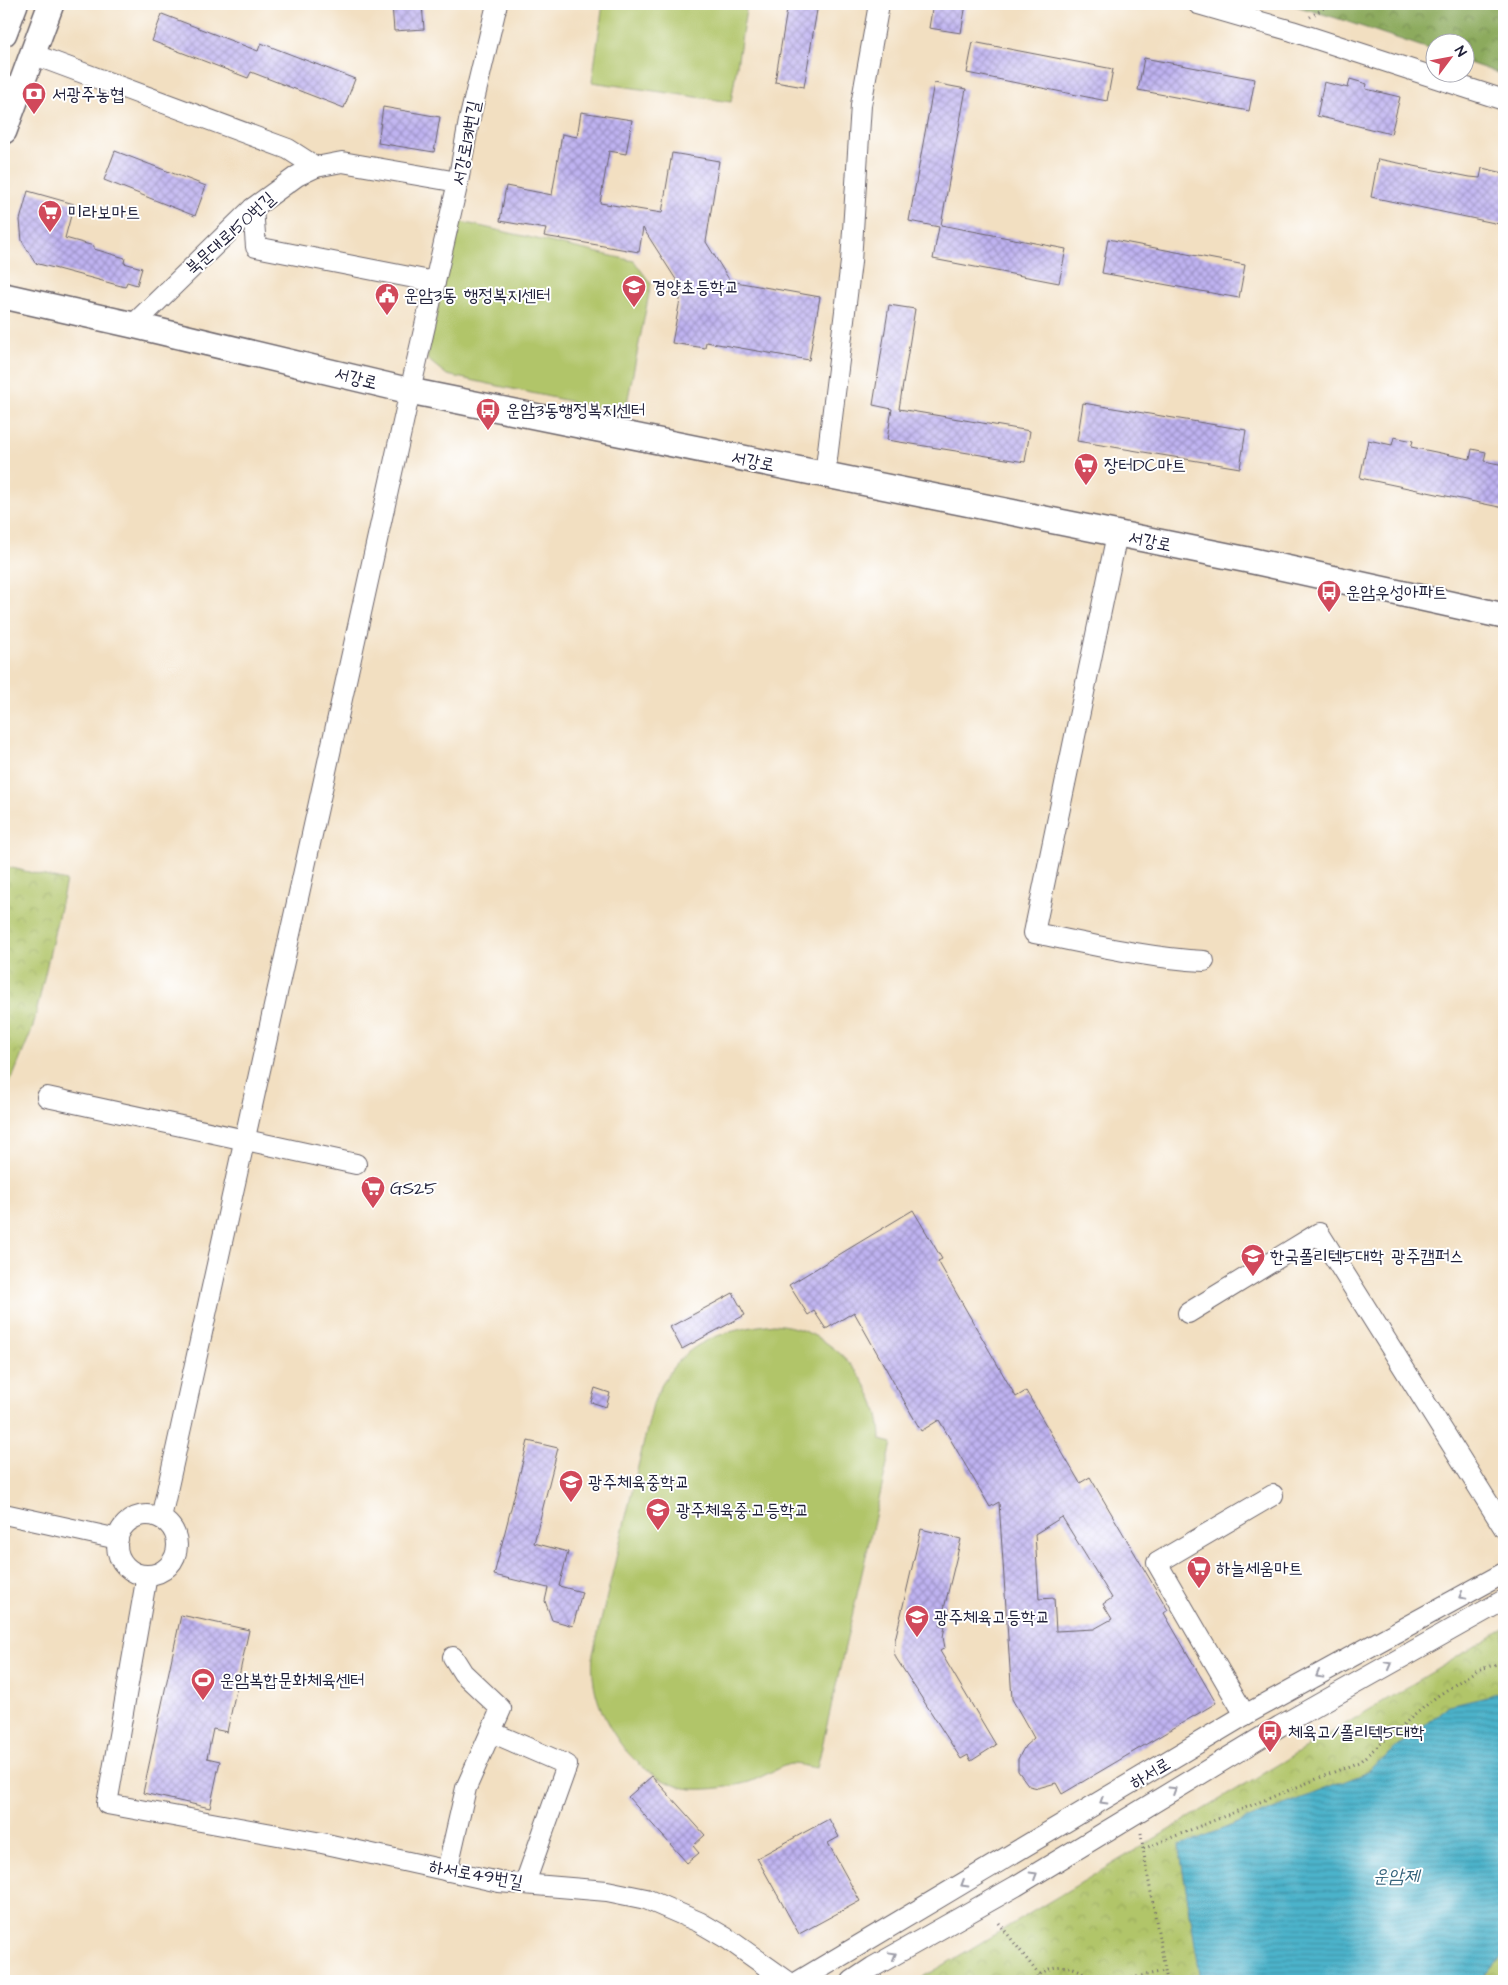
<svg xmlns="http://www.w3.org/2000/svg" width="1508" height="1985" font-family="'Architects Daughter','Poor Story',sans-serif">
<defs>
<pattern id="forest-crowns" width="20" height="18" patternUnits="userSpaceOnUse" patternTransform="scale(1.25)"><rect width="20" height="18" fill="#8caa5d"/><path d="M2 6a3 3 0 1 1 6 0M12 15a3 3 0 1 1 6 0" fill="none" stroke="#728a4e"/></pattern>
<pattern id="park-crowns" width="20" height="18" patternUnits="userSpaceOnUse" patternTransform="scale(1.25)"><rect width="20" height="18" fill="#b1c569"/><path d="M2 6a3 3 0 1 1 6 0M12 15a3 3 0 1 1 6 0" fill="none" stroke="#98a95c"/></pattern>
<pattern id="water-rules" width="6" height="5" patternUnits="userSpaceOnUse" patternTransform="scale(1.25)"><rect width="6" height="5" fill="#4cb3cb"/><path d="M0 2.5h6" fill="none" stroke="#3f91a6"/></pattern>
<pattern id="building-cross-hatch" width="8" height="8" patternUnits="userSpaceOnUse" patternTransform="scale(1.25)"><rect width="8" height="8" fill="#bfb3f1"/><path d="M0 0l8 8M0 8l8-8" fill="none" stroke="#9b91c4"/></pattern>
</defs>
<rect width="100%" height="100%" fill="#fff"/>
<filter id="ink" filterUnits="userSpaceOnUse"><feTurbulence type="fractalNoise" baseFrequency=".02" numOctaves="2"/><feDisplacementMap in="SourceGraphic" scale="10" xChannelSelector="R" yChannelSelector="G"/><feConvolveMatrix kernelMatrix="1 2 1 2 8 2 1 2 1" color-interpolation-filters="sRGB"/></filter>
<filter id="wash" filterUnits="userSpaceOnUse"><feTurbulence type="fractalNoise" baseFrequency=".0096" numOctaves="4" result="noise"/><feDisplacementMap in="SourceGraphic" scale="20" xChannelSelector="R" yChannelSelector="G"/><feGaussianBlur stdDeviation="1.12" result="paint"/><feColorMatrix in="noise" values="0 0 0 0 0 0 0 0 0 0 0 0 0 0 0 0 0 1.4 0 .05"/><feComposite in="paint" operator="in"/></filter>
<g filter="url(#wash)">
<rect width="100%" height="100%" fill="#f2dfc1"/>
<!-- forest -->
<path fill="url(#forest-crowns)" stroke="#57664c" d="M 1289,4 L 1504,4 L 1504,75 L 1466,62 L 1466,42 L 1436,42 L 1435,51 L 1336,18 Z"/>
<!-- park -->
<g fill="url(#park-crowns)" stroke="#6a7452">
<path d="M 4,866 L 66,881 L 33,1027 L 12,1079 L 4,1087 Z"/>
<path d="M 1504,1629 L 1504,1981 L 917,1981 Z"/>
</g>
<!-- pitch -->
<g fill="#b1c569" stroke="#6a7452">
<path d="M 603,4 L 747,4 L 731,102 L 592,82 Z"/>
<path d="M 457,221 L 634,261 L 651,284 L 625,413 L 447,375 L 427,359 Z"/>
<path d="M 774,1324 C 784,1325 795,1327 804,1331 C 847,1348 881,1393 881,1440 L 892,1443 L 817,1768 C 809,1767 799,1764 791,1764 C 784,1764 759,1779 749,1782 C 731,1787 711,1790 692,1789 C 664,1787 633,1763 618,1740 C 600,1714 590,1686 593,1654 L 653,1404 C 676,1344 715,1331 774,1324 Z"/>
</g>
<!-- water -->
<path fill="url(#water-rules)" stroke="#376a83" d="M 1504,1692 L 1504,1953 L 1481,1981 L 1201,1981 L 1179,1846 L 1366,1773 L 1449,1705 Z"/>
<g id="blocks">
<!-- building -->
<g fill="url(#building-cross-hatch)" fill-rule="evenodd">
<path d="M 392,4 L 422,4 L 424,29 L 394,31 Z"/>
<path d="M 788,4 L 818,4 L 804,87 L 775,82 Z"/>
<path d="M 933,4 L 966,4 L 961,33 L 929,28 Z"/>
<path d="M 162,14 L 258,51 L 261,43 L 355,79 L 344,108 L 251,72 L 248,78 L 152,41 Z"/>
<path d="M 973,42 L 1113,69 L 1107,101 L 967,73 Z"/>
<path d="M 1144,58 L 1255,79 L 1249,111 L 1138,90 Z"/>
<path d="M 1350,79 L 1367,84 L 1366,89 L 1400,97 L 1391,134 L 1317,116 L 1324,82 L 1348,88 Z"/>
<path d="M 934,83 L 966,89 L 941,225 L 1066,249 L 1059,283 L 933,259 L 939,227 L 909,221 Z"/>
<path d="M 383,107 L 440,117 L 434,152 L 378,143 Z"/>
<path d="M 581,112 L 632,120 L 626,154 L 609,151 L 600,203 L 662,213 L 672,153 L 719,161 L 706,242 L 730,281 L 820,297 L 809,360 L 706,342 L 705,348 L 672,343 L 682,289 L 643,228 L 639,252 L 544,236 L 546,229 L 500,221 L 506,186 L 552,195 L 562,134 L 577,137 Z"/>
<path d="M 115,151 L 206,186 L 195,216 L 104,180 Z"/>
<path d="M 1378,159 L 1470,177 L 1480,178 L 1482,168 L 1504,173 L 1504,225 L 1371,197 Z"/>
<path d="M 28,191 L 74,204 L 65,238 L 94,246 L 94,249 L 125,258 L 124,263 L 142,268 L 137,285 L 127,282 L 125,287 L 35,263 L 22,241 L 20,220 Z"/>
<path d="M 1108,239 L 1245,265 L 1239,298 L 1102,273 Z"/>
<path d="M 889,305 L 915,309 L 899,409 L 1030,431 L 1025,462 L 887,440 L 892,409 L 873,405 Z"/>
<path d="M 1083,403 L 1246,430 L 1240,468 L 1077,441 Z"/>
<path d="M 1394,437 L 1413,441 L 1411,447 L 1470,459 L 1472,449 L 1486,452 L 1484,461 L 1504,465 L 1504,508 L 1360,478 L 1368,440 L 1392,445 Z"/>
<path d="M 913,1210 L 942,1259 L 938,1261 L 1016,1397 L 1026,1391 L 1080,1483 L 1090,1477 L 1168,1610 L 1164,1613 L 1216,1703 L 1062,1794 L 1056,1783 L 1038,1788 L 1029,1786 L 1018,1771 L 1018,1759 L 1025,1746 L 1034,1738 L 1012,1699 L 999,1502 L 990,1507 L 939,1420 L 921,1431 L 854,1312 L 826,1329 L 814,1311 L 808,1315 L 789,1285 ZM 1062,1517 L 1112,1598 L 1103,1604 L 1112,1619 L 1094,1629 L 1056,1631 L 1054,1598 L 1039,1599 L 1035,1534 Z"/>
<path d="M 733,1293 L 745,1315 L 682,1349 L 670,1327 Z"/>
<path d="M 595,1388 L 610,1393 L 606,1407 L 591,1402 Z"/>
<path d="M 528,1441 L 558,1448 L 534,1543 L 568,1552 L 559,1586 L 582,1592 L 573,1626 L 552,1620 L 545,1601 L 548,1588 L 494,1575 Z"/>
<path d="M 921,1529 L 961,1539 L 940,1625 L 945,1626 L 943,1637 L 945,1648 L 940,1651 L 996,1745 L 971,1761 L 968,1755 L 961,1759 L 896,1658 L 894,1652 L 895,1640 Z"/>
<path d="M 181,1615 L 249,1630 L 227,1732 L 213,1729 L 207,1758 L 220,1761 L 210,1808 L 143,1793 Z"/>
<path d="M 652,1776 L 705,1835 L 693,1846 L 699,1853 L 687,1863 L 628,1797 Z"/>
<path d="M 829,1819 L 839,1837 L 828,1843 L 860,1901 L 799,1934 L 757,1858 Z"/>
</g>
</g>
</g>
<g filter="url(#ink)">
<use href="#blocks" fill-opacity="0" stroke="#6b646a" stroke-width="1"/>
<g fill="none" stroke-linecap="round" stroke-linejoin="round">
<defs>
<g id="minor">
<path d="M 1198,4 L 1292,31 L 1504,100"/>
<path d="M 32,54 L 288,149 L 316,167"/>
<path d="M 253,208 L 256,247 L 435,282"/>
<path d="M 133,325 L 253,208 L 297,176 L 316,167 L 342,162 L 458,182"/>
<path d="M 825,475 L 851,262 L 861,105 L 879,4"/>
<path d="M 1117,534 L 1034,933 C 1090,944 1147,958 1204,961"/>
<path d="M 47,1097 L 356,1164"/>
<path d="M 1188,1313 L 1319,1233 L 1504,1528"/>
<path d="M 4,1514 L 118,1539"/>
<circle cx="147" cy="1545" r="30"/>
<path d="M 161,1518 L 410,391 L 458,182 L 469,121 L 497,4"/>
<path d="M 147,1575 L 107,1804 L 322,1843 L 499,1882 L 607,1891 L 646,1899 L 699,1922 L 728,1939 L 787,1981"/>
<path d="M 1245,1715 L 1157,1563 L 1273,1495"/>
<path d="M 491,1732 L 567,1765 L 525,1883"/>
<path d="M 447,1871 L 466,1788 L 501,1709 L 463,1673 L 453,1657"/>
<path d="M 799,1981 L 1245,1715 L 1504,1573"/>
<path d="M 852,1981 L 873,1967 L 1016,1886 L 1280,1726 L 1504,1600"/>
</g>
<g id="major">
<path d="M 4,33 L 15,4"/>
<path d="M 4,131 L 51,4"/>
<path d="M 4,296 L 133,325 L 410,391 L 1253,561 L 1504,616"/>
</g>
</defs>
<!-- minor casing -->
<use href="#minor" stroke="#6b646a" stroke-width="22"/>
<!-- major casing -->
<use href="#major" stroke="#6b646a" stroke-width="28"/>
<!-- path -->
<g stroke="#6b646a" stroke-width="3" stroke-dasharray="1 4" stroke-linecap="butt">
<path d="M 1310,17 L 1330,4"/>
<path d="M 1141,1833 L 1143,1849"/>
<path d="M 999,1923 L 1039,1975"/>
<path d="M 1033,1981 C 1050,1961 1076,1962 1093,1981"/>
<path d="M 1117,1981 L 1165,1971"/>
<path d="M 1167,1981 L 1143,1849 L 1359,1762 L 1436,1697 L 1477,1670 L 1504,1662"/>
</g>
<!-- minor -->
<use href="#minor" stroke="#fff" stroke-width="20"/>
<!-- major -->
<use href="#major" stroke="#fff" stroke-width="25"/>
</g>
<!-- one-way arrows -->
<defs><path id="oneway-chevron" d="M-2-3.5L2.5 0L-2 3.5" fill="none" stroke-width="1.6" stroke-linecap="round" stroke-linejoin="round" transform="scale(1.25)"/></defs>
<g stroke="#9c9ca7">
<use href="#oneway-chevron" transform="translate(1462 1596) rotate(151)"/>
<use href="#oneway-chevron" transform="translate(1389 1665) rotate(-29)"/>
<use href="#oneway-chevron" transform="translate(1319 1675) rotate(151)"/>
<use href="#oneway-chevron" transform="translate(1173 1790) rotate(-32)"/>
<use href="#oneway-chevron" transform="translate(1103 1801) rotate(149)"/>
<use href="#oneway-chevron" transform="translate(1034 1875) rotate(-31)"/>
<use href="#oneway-chevron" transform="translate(964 1884) rotate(149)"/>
<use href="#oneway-chevron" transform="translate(893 1955) rotate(-29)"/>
</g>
</g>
<!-- icons -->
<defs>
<symbol id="bank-pin" viewBox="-11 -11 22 30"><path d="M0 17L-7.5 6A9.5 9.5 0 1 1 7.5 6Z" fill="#d1495b" stroke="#fff"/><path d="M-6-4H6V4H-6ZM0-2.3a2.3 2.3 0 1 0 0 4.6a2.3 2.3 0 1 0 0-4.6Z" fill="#fff"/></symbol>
<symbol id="supermarket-pin" viewBox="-11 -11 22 30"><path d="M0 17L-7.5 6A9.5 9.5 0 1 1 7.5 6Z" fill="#d1495b" stroke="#fff"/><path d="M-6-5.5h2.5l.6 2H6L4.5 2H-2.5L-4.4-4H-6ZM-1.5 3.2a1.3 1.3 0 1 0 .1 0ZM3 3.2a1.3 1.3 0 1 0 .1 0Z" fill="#fff"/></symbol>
<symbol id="school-pin" viewBox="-11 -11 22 30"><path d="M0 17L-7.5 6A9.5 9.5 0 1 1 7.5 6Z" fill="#d1495b" stroke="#fff"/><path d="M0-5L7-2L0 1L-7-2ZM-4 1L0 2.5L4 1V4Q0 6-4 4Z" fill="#fff"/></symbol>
<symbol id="civic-pin" viewBox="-11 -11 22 30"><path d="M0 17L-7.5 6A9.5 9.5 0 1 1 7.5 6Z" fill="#d1495b" stroke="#fff"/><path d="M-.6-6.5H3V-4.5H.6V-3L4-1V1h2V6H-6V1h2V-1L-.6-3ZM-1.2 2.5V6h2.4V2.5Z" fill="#fff"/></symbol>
<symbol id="bus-pin" viewBox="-11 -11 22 30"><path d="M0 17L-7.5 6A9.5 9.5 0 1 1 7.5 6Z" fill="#d1495b" stroke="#fff"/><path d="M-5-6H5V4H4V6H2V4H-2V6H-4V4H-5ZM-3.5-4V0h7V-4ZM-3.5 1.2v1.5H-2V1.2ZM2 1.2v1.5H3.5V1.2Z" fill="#fff"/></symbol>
<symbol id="university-pin" viewBox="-11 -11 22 30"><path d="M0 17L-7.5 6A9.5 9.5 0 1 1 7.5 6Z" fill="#d1495b" stroke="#fff"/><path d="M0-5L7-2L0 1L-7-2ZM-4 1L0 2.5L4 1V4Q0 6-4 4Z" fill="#fff"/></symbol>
<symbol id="stadium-pin" viewBox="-11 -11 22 30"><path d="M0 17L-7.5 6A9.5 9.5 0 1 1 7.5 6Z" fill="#d1495b" stroke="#fff"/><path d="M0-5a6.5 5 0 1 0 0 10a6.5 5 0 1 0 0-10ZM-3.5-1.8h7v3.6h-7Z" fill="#fff"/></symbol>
</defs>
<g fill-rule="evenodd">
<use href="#bank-pin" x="20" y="80" width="28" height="38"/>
<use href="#supermarket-pin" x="36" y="198" width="28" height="38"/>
<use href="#school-pin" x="620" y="273" width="28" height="38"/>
<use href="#civic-pin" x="373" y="281" width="28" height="38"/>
<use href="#bus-pin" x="474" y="396" width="28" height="38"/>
<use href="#supermarket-pin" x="1072" y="451" width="28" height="38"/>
<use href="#bus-pin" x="1315" y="578" width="28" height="38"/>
<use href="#supermarket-pin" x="359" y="1174" width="28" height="38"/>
<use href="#university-pin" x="1239" y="1242" width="28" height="38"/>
<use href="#school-pin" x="557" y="1468" width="28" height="38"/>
<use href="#school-pin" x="644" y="1496" width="28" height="38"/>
<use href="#supermarket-pin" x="1185" y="1554" width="28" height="38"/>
<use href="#school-pin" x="903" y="1603" width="28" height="38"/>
<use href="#stadium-pin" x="189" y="1666" width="28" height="38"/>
<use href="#bus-pin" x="1256" y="1718" width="28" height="38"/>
</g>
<g text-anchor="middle" stroke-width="4" stroke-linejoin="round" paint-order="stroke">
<!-- poi labels -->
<g font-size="18" fill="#22223b" stroke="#fff" text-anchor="start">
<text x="52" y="100">서광주농협</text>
<text x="68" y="218">미라보마트</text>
<text x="652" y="293">경양초등학교</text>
<text x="404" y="301">운암3동 행정복지센터</text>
<text x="506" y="416">운암3동행정복지센터</text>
<text x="1104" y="471">장터DC마트</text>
<text x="1346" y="598">운암우성아파트</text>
<text x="390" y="1194">GS25</text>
<text x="1270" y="1262">한국폴리텍5대학 광주캠퍼스</text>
<text x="588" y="1488">광주체육중학교</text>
<text x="676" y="1516">광주체육중·고등학교</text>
<text x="1216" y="1574">하늘세움마트</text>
<text x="934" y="1623">광주체육고등학교</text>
<text x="220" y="1686">운암복합문화체육센터</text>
<text x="1288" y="1738">체육고/폴리텍5대학</text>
</g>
<!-- street labels -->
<g font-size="18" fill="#22223b" stroke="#fff">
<text transform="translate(466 143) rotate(-79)" y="6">서강로131번길</text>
<text transform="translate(230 233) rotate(-42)" y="6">북문대로150번길</text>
<text transform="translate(356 378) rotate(14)" y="6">서강로</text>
<text transform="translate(753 461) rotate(11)" y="6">서강로</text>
<text transform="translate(1150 541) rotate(11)" y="6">서강로</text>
<text transform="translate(1150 1773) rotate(-31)" y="6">하서로</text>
<text transform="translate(476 1874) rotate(10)" y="6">하서로49번길</text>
</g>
<!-- water labels -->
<g font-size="19" font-style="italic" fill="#35637c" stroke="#fff">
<text x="1396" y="1882">운암제</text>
</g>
</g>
<!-- margin -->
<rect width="1508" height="1985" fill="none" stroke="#fff" stroke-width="20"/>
<!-- north arrow -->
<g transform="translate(1450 58) rotate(58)"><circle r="24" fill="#ffffff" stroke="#a7a7b1"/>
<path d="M0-4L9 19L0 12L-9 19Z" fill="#d1495b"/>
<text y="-8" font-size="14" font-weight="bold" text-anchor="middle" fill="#22223b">N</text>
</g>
</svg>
